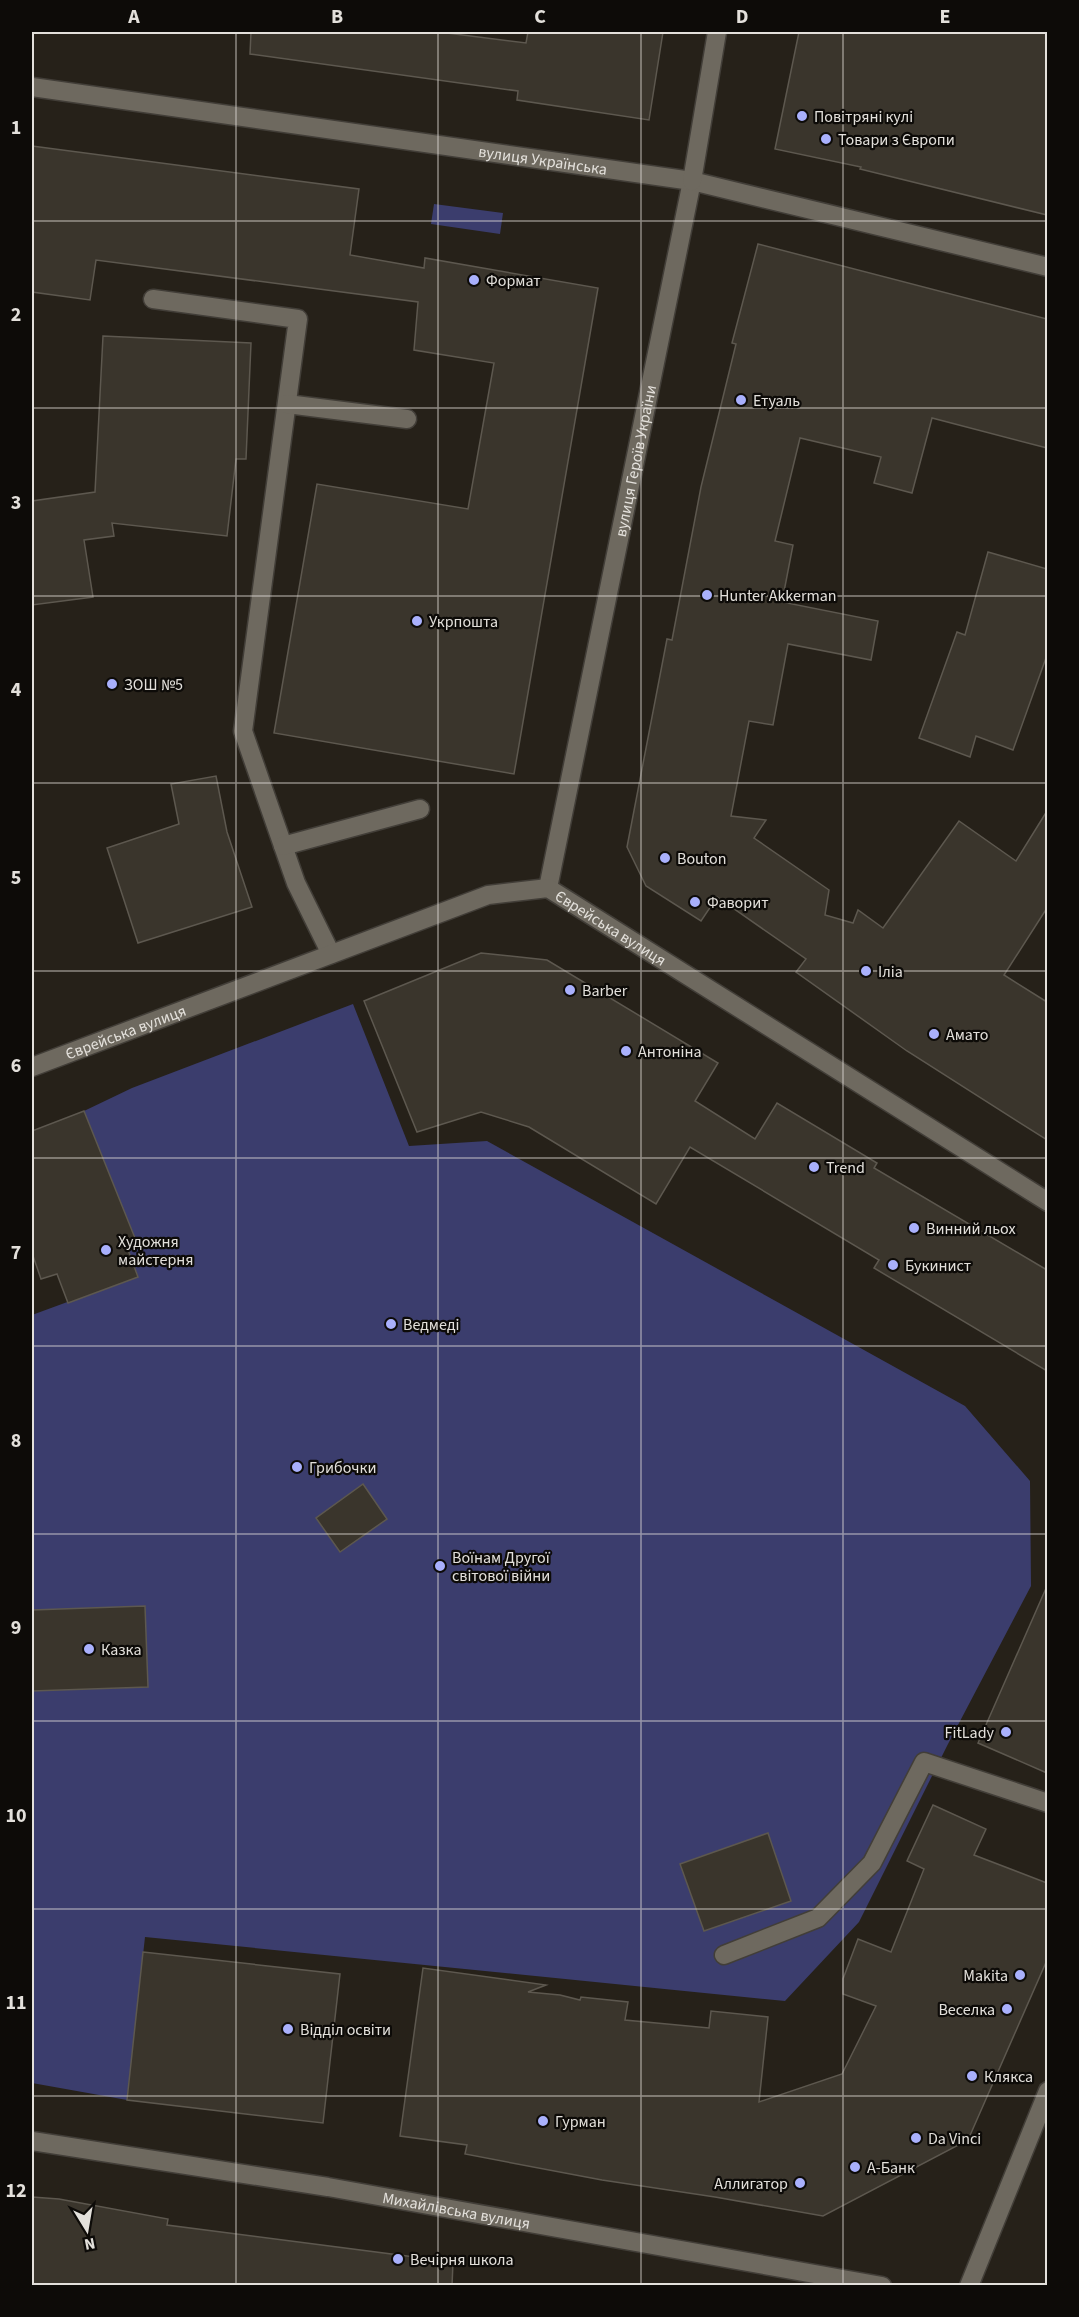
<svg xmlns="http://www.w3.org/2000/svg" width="1079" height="2317" font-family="'Source Sans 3',sans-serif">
<rect width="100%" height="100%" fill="#262119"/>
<!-- green -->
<g fill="#3b3d6d">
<path d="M 434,204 L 503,213 L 500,234 L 431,224 Z"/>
<path d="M 353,1004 L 409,1146 L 487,1141 L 965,1406 L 1030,1481 L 1031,1586 L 948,1744 L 859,1922 L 785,2001 L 145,1937 L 127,2100 L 32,2083 L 32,1315 L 138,1276 L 127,1247 L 137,1243 L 84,1111 L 132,1088 Z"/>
</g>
<!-- building -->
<g fill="#3a352c" stroke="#5d584f" stroke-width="1.5">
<path d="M 251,32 L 439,32 L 526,43 L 528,32 L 663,32 L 649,120 L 517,100 L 518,91 L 250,54 Z"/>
<path d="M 799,32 L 1047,32 L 1047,215 L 860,169 L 861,167 L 775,149 Z"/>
<path d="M 32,146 L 359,189 L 350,255 L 424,268 L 425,258 L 598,288 L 514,774 L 274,733 L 317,484 L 468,509 L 494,363 L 414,350 L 418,302 L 96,260 L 90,300 L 32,292 Z"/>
<path d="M 758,244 L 1047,319 L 1047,448 L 932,418 L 912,493 L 874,483 L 881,457 L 800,438 L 775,541 L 793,545 L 782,602 L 878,621 L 871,660 L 788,644 L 773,725 L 749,721 L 731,816 L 766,820 L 754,838 L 829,890 L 825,915 L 853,923 L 858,910 L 883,928 L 959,821 L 1016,861 L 1047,811 L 1047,908 L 1004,975 L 1047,1002 L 1047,1140 L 907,1051 L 796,972 L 806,959 L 717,897 L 701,921 L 646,886 L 627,847 L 667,639 L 672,640 L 701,487 L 736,344 L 732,343 Z"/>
<path d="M 103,336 L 251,343 L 246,459 L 236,459 L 227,536 L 112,523 L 114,536 L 84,540 L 93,597 L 32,605 L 32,501 L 95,492 Z"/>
<path d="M 988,552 L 1047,569 L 1047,655 L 1013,750 L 976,736 L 970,757 L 919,738 L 957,632 L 965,635 Z"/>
<path d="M 216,776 L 227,832 L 252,907 L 138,943 L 107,848 L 179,824 L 171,784 Z"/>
<path d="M 481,953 L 547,960 L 718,1063 L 695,1101 L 755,1139 L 777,1103 L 877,1163 L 874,1168 L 1047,1270 L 1047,1371 L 874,1268 L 879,1260 L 690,1147 L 656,1204 L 529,1127 L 481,1112 L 417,1132 L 364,1001 Z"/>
<path d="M 84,1111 L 137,1243 L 127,1247 L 138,1277 L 68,1303 L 57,1274 L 41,1279 L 32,1253 L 32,1131 Z"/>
<path d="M 363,1484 L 387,1519 L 340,1552 L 316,1518 Z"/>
<path d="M 1047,1586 L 1047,1773 L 978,1743 Z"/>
<path d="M 145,1606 L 148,1687 L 32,1691 L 32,1610 Z"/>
<path d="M 933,1805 L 986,1829 L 974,1855 L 1047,1883 L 1047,1960 L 968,2140 L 823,2216 L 715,2197 L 602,2180 L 465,2154 L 467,2145 L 400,2136 L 423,1968 L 546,1985 L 528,1992 L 560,1995 L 580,2000 L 581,1997 L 628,2002 L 625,2020 L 709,2028 L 711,2011 L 768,2017 L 759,2102 L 842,2074 L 876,2006 L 843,1994 L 843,1979 L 858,1939 L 891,1952 L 924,1869 L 907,1861 Z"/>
<path d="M 768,1833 L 791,1901 L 704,1931 L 680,1864 Z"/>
<path d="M 143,1952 L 340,1974 L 323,2123 L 127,2100 Z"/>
<path d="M 32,2197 L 59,2199 L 168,2219 L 167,2225 L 453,2262 L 452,2286 L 32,2286 Z"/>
</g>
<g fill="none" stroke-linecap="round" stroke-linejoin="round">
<defs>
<g id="service">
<path d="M 153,299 L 298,319 L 243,731 L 296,883 L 331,954"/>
<path d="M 287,404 L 407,419"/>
<path d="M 283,846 L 420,809"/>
<path d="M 724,1955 L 818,1918 L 872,1863 L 924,1762 L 1048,1803"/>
</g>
<g id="minor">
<path id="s1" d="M 548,888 L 692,181"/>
<path id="s2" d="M 32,1067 L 488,895 L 548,888 L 1048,1202"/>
<path id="s3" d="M 32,2141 L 328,2187 L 882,2286"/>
<path d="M 969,2286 L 1048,2091"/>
</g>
<g id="tertiary">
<path id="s4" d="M 32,87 L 692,181 L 1048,267"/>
<path d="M 692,181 L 717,32"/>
</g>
</defs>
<!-- service casing -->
<use href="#service" stroke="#423e38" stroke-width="21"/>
<!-- minor casing -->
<use href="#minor" stroke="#423e38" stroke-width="21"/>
<!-- tertiary casing -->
<use href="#tertiary" stroke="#423e38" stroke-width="21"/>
<!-- service -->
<use href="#service" stroke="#6e695f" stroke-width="18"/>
<!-- minor -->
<use href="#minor" stroke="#6e695f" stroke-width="18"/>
<!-- tertiary -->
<use href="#tertiary" stroke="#6e695f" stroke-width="18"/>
</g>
<!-- grid -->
<path fill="none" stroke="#e3e0db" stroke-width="1.5" stroke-opacity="0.55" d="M 236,32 L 236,2286M 438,32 L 438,2286M 641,32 L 641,2286M 843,32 L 843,2286M 32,221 L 1048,221M 32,408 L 1048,408M 32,596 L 1048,596M 32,783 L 1048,783M 32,971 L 1048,971M 32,1158 L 1048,1158M 32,1346 L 1048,1346M 32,1534 L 1048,1534M 32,1721 L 1048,1721M 32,1909 L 1048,1909M 32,2096 L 1048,2096"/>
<!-- markers -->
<g fill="#a9b0fc" stroke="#0d0b08" stroke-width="2">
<circle cx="802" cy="116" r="6"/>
<circle cx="826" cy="139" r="6"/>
<circle cx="474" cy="280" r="6"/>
<circle cx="741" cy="400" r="6"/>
<circle cx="707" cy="595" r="6"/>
<circle cx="417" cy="621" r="6"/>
<circle cx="112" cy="684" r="6"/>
<circle cx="665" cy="858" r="6"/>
<circle cx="695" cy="902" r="6"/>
<circle cx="866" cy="971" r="6"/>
<circle cx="570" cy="990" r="6"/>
<circle cx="934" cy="1034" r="6"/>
<circle cx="626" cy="1051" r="6"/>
<circle cx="814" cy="1167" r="6"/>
<circle cx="914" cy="1228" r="6"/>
<circle cx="106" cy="1250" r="6"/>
<circle cx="893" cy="1265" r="6"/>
<circle cx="391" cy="1324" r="6"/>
<circle cx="297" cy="1467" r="6"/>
<circle cx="440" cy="1566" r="6"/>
<circle cx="89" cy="1649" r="6"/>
<circle cx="1006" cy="1732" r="6"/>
<circle cx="1020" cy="1975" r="6"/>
<circle cx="1007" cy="2009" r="6"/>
<circle cx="288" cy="2029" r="6"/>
<circle cx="972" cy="2076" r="6"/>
<circle cx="543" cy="2121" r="6"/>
<circle cx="916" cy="2138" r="6"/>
<circle cx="855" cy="2167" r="6"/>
<circle cx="800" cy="2183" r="6"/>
<circle cx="398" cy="2259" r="6"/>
</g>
<g text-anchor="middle" stroke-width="4.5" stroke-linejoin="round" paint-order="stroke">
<!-- poi labels -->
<g font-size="16" fill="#e3e0db" stroke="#0d0b08" text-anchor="start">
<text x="814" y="122">Повітряні кулі</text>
<text x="838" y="145">Товари з Європи</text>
<text x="486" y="286">Формат</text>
<text x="753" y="406">Етуаль</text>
<text x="719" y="601">Hunter Akkerman</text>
<text x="429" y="627">Укрпошта</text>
<text x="124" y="690">ЗОШ №5</text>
<text x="677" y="864">Bouton</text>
<text x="707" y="908">Фаворит</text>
<text x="878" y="977">Іліа</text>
<text x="582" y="996">Barber</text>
<text x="946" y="1040">Амато</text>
<text x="638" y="1057">Антоніна</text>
<text x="826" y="1173">Trend</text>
<text x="926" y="1234">Винний льох</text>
<text x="118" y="1247">Художня<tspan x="118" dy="18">майстерня</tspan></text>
<text x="905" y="1271">Букинист</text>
<text x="403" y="1330">Ведмеді</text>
<text x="309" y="1473">Грибочки</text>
<text x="452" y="1563">Воїнам Другої<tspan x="452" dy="18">світової війни</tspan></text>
<text x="101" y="1655">Казка</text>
<text x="994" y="1738" text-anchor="end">FitLady</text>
<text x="1008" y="1981" text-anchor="end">Makita</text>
<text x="995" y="2015" text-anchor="end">Веселка</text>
<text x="300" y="2035">Відділ освіти</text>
<text x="984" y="2082">Клякса</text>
<text x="555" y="2127">Гурман</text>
<text x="928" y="2144">Da Vinci</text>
<text x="867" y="2173">А-Банк</text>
<text x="788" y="2189" text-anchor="end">Аллигатор</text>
<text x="410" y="2265">Вечірня школа</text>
</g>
<!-- street labels -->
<g font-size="16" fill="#e3e0db" stroke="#0d0b08">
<text dy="6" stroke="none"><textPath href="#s4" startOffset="516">вулиця Українська</textPath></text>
<text dy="6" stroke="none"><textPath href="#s1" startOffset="436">вулиця Героїв України</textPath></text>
<text dy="6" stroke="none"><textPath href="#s2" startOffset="622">Єврейська вулиця</textPath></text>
<text dy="6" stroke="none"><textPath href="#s2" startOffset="100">Єврейська вулиця</textPath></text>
<text dy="6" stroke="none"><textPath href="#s3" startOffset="430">Михайлівська вулиця</textPath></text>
</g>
</g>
<!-- border -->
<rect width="1079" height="2317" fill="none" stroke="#0d0b08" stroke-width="66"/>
<!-- north arrow -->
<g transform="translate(87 2230) rotate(169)" stroke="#0d0b08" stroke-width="4.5" paint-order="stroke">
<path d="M0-4.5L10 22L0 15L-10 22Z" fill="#e3e0db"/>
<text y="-9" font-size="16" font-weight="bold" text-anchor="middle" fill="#e3e0db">N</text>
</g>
<rect x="33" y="33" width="1013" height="2251" fill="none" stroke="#e3e0db" stroke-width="2"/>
<g font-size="20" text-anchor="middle" font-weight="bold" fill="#e3e0db">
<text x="134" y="23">A</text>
<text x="337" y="23">B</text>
<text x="540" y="23">C</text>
<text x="742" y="23">D</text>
<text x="945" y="23">E</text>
<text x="16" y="134">1</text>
<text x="16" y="321">2</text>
<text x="16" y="509">3</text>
<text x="16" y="696">4</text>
<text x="16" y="884">5</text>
<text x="16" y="1072">6</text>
<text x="16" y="1259">7</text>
<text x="16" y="1447">8</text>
<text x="16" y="1634">9</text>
<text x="16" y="1822">10</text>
<text x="16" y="2009">11</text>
<text x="16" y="2197">12</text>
</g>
</svg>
